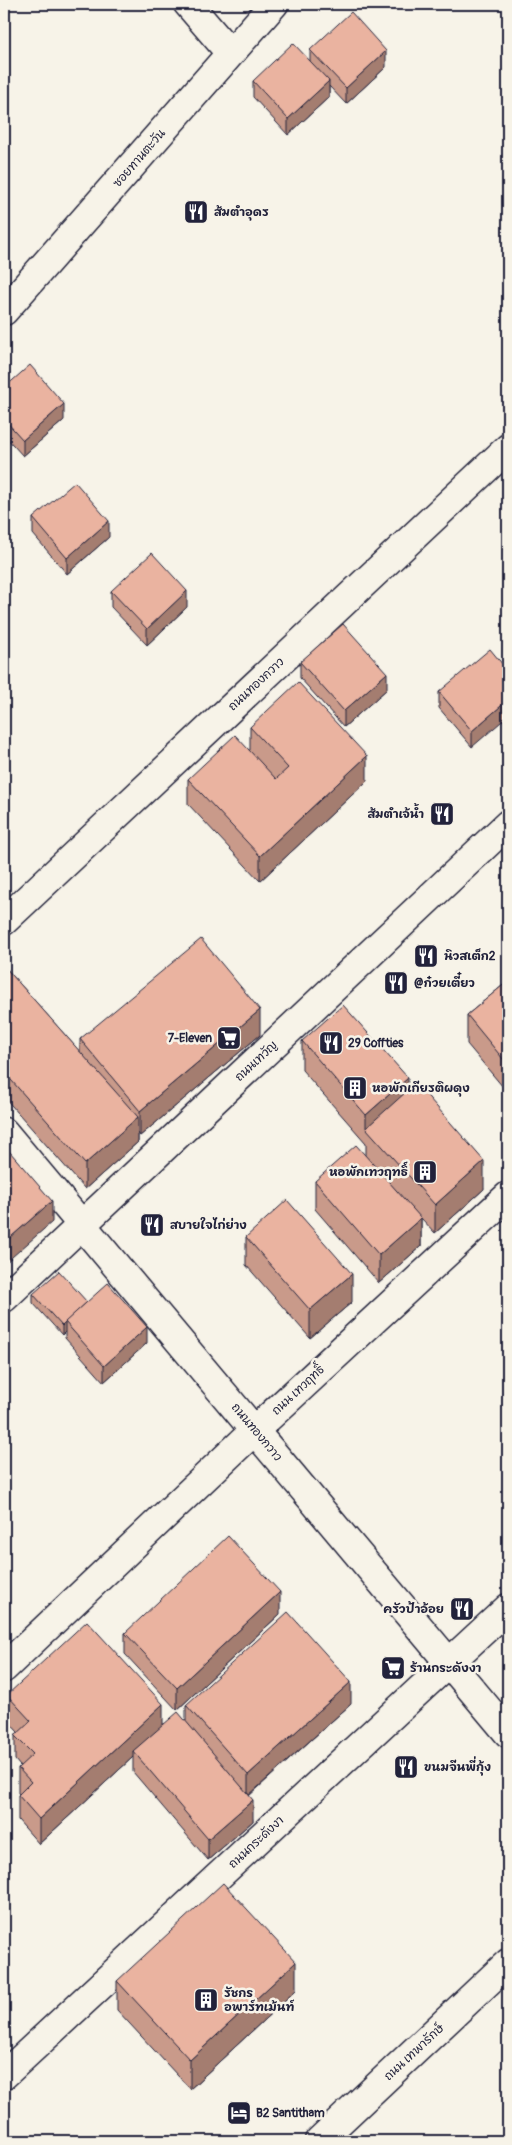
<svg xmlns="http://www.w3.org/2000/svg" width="512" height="2145" font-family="Pangolin,'Playpen Sans Thai',sans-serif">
<rect width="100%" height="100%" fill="#f7f3e8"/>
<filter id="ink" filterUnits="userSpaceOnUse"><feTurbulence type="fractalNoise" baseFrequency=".02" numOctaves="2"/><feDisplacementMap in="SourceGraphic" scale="10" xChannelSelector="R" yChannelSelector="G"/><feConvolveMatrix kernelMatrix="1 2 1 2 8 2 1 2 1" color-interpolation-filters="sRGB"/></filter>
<g filter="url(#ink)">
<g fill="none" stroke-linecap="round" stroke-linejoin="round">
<defs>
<g id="minor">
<path d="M 188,4 L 230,53"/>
<path d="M 4,311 L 274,4"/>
<path d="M 4,921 L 508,448"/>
<path d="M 4,1132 L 508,1733"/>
<path d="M 4,1298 L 508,824"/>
<path d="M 4,1668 L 255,1430 L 508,1196"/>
<path d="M 4,2075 L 508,1608"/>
<path d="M 319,2141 L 508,1963"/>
</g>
</defs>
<!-- minor casing -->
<use href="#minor" stroke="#22223b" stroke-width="31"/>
<!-- minor -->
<use href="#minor" stroke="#f7f3e8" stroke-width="28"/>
</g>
<!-- wall -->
<g fill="#c99a8a" stroke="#22223b">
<path d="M 310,50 L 386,67 L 346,104 L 329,86 L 329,97 L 288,135 L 253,97 L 253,81 L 310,61 Z"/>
<path d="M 4,388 L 64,420 L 23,456 L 4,435 Z"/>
<path d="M 33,518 L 109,537 L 67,574 L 33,534 Z"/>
<path d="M 111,591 L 187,607 L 147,645 L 111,607 Z"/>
<path d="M 300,662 L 387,689 L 344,727 L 300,678 Z"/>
<path d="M 508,671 L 472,747 L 439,708 L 439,692 Z"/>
<path d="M 250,727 L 367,781 L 260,881 L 188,804 L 188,779 L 250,750 Z"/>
<path d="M 4,966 L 80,1052 L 80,1039 L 260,1035 L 140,1136 L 138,1133 L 138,1142 L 85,1189 L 4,1097 Z"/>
<path d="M 508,981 L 508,1093 L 467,1044 L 467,1015 Z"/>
<path d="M 302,1041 L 408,1090 L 484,1189 L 435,1233 L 421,1218 L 421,1246 L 379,1283 L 315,1209 L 315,1181 L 366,1155 L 366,1143 L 302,1070 Z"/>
<path d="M 246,1237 L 352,1302 L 310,1338 L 246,1265 Z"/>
<path d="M 33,1294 L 87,1302 L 147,1343 L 104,1382 L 65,1338 L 65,1332 L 62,1335 L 33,1303 Z"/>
<path d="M 280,1614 L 177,1710 L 125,1654 L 125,1633 Z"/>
<path d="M 7,1695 L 163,1724 L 186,1721 L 186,1705 L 351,1704 L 249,1796 L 253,1821 L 208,1860 L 133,1772 L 133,1757 L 39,1844 L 18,1820 L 18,1795 L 19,1794 L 18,1793 L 18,1768 L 20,1766 L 15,1760 L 15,1736 L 18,1732 L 7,1720 Z"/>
<path d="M 117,1981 L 296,1990 L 190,2089 L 117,2010 Z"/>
</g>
<!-- shaded-wall -->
<g fill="#a47d70" stroke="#22223b">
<path d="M 386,51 L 386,67 L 346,104 L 346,88 Z"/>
<path d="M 329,81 L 329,97 L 288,135 L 288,119 Z"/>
<path d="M 64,404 L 64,420 L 23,456 L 23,440 Z"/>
<path d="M 109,521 L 109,537 L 67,574 L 67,558 Z"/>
<path d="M 187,591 L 187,607 L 147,645 L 147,629 Z"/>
<path d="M 387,673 L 387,689 L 344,727 L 344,711 Z"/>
<path d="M 508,700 L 508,716 L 472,747 L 472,731 Z"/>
<path d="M 367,756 L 367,781 L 260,881 L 260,856 Z"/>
<path d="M 260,1010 L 260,1035 L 140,1136 L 140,1111 Z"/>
<path d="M 408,1078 L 408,1106 L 366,1128 L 366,1115 Z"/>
<path d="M 138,1117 L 138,1142 L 85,1189 L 85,1164 Z"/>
<path d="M 484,1161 L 484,1189 L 435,1233 L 435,1205 Z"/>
<path d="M 52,1201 L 52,1222 L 4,1264 L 4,1243 Z"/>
<path d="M 421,1218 L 421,1246 L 379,1283 L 379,1255 Z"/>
<path d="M 352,1274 L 352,1302 L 310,1338 L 310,1310 Z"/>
<path d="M 65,1323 L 65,1332 L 62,1335 L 62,1326 Z"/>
<path d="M 147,1327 L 147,1343 L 104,1382 L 104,1366 Z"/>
<path d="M 280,1592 L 280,1614 L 177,1710 L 177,1688 Z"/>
<path d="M 351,1682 L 351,1704 L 248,1796 L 248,1775 Z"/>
<path d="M 163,1704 L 163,1729 L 133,1751 L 133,1757 L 39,1844 L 39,1819 Z"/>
<path d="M 253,1800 L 253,1821 L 208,1860 L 208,1839 Z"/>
<path d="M 296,1962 L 296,1990 L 190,2089 L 190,2060 Z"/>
</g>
<!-- building -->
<g fill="#eab3a0" stroke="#22223b">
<path d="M 351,12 L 386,51 L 346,88 L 310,50 Z"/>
<path d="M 293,43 L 329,81 L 288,119 L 253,81 Z"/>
<path d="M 30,365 L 64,404 L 23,440 L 4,419 L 4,388 Z"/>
<path d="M 75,482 L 109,521 L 67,558 L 33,518 Z"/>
<path d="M 152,553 L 187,591 L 147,629 L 111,591 Z"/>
<path d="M 343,624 L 387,673 L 344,711 L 300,662 Z"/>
<path d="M 490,649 L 508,671 L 508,700 L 472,731 L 439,692 Z"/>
<path d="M 298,682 L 367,756 L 260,856 L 188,779 L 235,735 L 276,779 L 288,768 L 250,727 Z"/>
<path d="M 201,939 L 260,1010 L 140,1111 L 80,1039 Z"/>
<path d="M 4,966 L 138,1117 L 85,1164 L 4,1072 Z"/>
<path d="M 508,981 L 508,1065 L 467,1015 Z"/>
<path d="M 343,1005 L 408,1078 L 366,1115 L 302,1041 Z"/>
<path d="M 416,1083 L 484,1161 L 435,1205 L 366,1128 Z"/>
<path d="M 4,1145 L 52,1201 L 4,1243 Z"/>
<path d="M 356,1145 L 421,1218 L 379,1255 L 315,1181 Z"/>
<path d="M 287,1200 L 352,1274 L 310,1310 L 246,1237 Z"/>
<path d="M 59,1271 L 87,1302 L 62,1326 L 33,1294 Z"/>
<path d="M 108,1283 L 147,1327 L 104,1366 L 65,1322 Z"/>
<path d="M 228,1536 L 280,1592 L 177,1688 L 125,1633 Z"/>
<path d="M 288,1612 L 351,1682 L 248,1775 L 186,1705 Z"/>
<path d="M 87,1621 L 163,1704 L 39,1819 L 18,1795 L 31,1782 L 18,1768 L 33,1754 L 15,1736 L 31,1721 L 7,1695 Z"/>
<path d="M 178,1712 L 253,1800 L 208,1839 L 133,1751 Z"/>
<path d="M 223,1883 L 296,1962 L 190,2060 L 117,1981 Z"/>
</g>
</g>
<!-- icons -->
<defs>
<symbol id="restaurant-square" viewBox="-11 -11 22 22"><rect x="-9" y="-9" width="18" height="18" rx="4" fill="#22223b" stroke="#f7f3e8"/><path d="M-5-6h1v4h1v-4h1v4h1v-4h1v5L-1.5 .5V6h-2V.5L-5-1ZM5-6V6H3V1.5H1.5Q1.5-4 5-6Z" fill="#fff"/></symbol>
<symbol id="supermarket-square" viewBox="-11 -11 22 22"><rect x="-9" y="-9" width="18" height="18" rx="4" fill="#22223b" stroke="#f7f3e8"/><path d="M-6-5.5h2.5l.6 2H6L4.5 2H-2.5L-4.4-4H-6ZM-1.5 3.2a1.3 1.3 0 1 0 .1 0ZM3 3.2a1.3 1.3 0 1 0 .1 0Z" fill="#fff"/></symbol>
<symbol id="building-square" viewBox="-11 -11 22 22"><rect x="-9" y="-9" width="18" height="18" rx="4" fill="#22223b" stroke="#f7f3e8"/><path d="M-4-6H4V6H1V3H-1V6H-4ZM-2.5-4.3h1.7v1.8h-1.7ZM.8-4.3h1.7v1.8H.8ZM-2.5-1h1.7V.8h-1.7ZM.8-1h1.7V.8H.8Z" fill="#fff"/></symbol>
<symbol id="hotel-square" viewBox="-11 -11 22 22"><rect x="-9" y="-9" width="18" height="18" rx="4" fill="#22223b" stroke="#f7f3e8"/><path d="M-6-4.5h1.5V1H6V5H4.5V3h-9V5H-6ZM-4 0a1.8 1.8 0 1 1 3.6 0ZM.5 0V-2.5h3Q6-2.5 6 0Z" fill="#fff"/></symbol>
</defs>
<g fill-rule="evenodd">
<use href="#restaurant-square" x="182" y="198" width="28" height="28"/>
<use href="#restaurant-square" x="428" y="800" width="28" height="28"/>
<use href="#restaurant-square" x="412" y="942" width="28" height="28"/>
<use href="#restaurant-square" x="382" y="969" width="28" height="28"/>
<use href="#supermarket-square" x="215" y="1024" width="28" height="28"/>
<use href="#restaurant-square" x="317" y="1029" width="28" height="28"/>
<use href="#building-square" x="341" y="1074" width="28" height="28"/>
<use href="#building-square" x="411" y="1158" width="28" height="28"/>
<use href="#restaurant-square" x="138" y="1211" width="28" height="28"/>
<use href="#restaurant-square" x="448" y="1595" width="28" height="28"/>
<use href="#supermarket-square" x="379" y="1654" width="28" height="28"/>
<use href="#restaurant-square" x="392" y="1753" width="28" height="28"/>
<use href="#building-square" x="192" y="1986" width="28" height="28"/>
<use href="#hotel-square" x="225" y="2099" width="28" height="28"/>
</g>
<g text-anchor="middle" stroke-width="5" stroke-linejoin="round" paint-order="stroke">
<!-- street labels -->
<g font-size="12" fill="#22223b" stroke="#f7f3e8">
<text transform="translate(139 158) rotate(-49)" y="4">ซอยทานตะวัน</text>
<text transform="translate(256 684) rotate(-43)" y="4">ถนนทองกวาว</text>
<text transform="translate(256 1061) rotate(-43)" y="4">ถนนเทวัญ</text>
<text transform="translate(298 1390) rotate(-43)" y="4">ถนน เทวฤทธิ์</text>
<text transform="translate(257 1432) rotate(50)" y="4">ถนนทองกวาว</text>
<text transform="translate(256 1842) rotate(-43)" y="4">ถนนกระดังงา</text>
<text transform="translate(414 2052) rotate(-43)" y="4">ถนน เทพารักษ์</text>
</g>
<!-- poi labels -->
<g font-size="12" font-weight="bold" fill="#22223b" stroke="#f7f3e8" text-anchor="start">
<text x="214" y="216">ส้มตำอุดร</text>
<text x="424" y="818" text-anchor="end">ส้มตำเจ้น้ำ</text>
<text x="444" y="960">นิวสเต็ก2</text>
<text x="414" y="987">@ก๋วยเตี๋ยว</text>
<text x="212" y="1042" text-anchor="end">7-Eleven</text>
<text x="348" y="1047">29 Coffties</text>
<text x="372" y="1092">หอพักเกียรติผดุง</text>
<text x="408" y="1176" text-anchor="end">หอพักเทวฤทธิ์</text>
<text x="170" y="1229">สบายใจไก่ย่าง</text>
<text x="444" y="1613" text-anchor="end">ครัวป้าอ้อย</text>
<text x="410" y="1672">ร้านกระดังงา</text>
<text x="424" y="1771">ขนมจีนพี่กุ้ง</text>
<text x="224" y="1997">รัชกร<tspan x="224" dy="14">อพาร์ทเม้นท์</tspan></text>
<text x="256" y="2117">B2 Santitham</text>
</g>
</g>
<!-- margin -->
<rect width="512" height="2145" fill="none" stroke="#f7f3e8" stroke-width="20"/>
<rect x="10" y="10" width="492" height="2125" fill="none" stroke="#22223b" stroke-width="2" filter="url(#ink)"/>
</svg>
